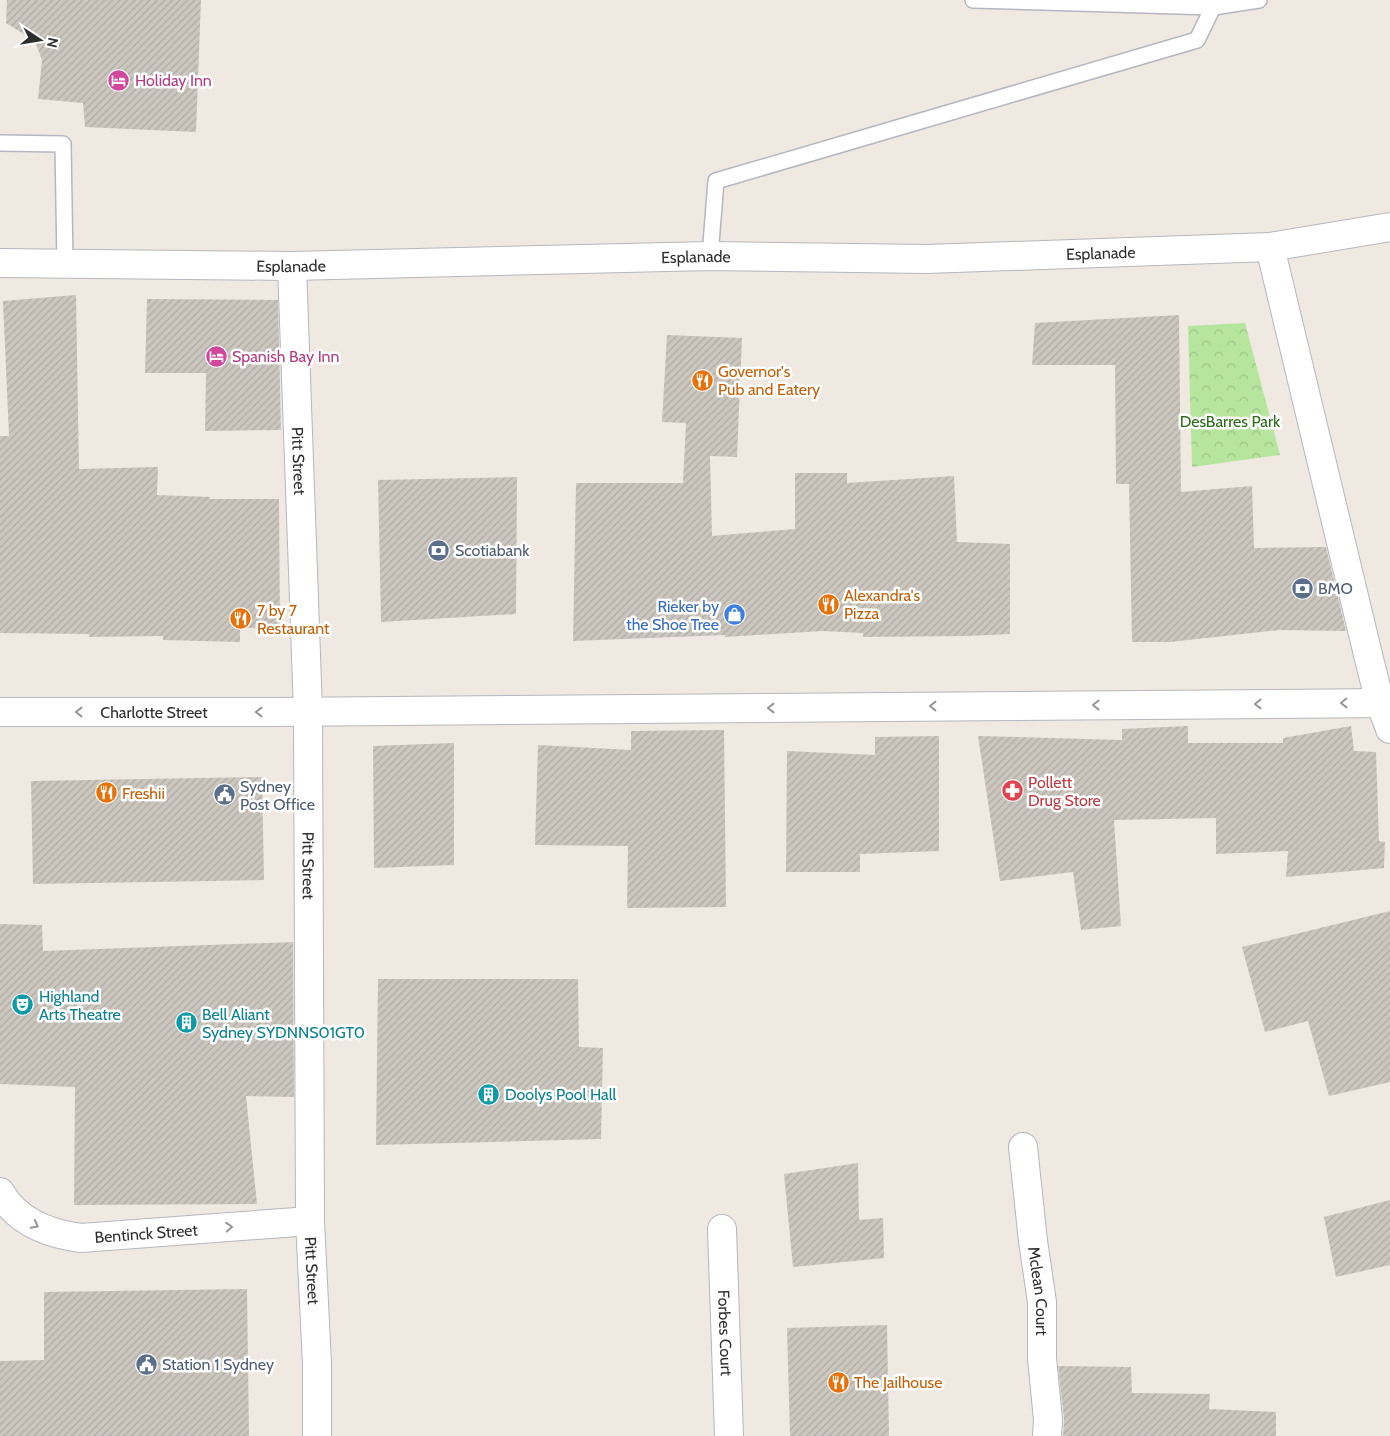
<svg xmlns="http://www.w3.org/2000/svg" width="1390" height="1436" font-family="Cabin,sans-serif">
<defs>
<pattern id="park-crowns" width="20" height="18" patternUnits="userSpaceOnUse" patternTransform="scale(1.25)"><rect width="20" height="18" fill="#b6e59e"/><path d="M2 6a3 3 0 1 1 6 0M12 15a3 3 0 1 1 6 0" fill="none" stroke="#9dc588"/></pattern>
<pattern id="building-hatch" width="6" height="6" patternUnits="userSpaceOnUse" patternTransform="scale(1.25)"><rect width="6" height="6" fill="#cbc7bf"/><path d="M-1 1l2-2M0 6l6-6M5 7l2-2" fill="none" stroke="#afaba4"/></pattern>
</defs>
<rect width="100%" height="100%" fill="#efe9e1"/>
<!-- park -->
<path fill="url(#park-crowns)" d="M 1245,323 L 1280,455 L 1192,467 L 1188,326 Z"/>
<!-- building -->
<g fill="url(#building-hatch)">
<path d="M 7,0 L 201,0 L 196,132 L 85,127 L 83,103 L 38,99 L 42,60 L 35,41 L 6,23 Z"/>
<path d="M 76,295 L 79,469 L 158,467 L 157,495 L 210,497 L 210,499 L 279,499 L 280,630 L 240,627 L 240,642 L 163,640 L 163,636 L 89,637 L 89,634 L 0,633 L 0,436 L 9,436 L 3,301 Z"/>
<path d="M 147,299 L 278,300 L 281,430 L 205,431 L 206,373 L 145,373 Z"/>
<path d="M 1179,315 L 1181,492 L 1252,486 L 1254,548 L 1326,547 L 1346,631 L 1280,630 L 1170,642 L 1132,642 L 1129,484 L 1116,484 L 1115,365 L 1032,365 L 1035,323 Z"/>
<path d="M 667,335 L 742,338 L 737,457 L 710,456 L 712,536 L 795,529 L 795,473 L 847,473 L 847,483 L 954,476 L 957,542 L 1010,544 L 1010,634 L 967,636 L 863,637 L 863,633 L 823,631 L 725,637 L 725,635 L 573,641 L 576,483 L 683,483 L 686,423 L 662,422 Z"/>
<path d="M 517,477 L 516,614 L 381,622 L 378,480 Z"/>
<path d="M 1188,726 L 1188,743 L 1283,743 L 1283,738 L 1351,726 L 1354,751 L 1376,752 L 1379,841 L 1385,842 L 1384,868 L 1286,877 L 1288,851 L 1216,854 L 1216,818 L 1114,820 L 1121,926 L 1081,930 L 1073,872 L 1000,881 L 978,736 L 1122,740 L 1122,729 Z"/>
<path d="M 724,730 L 726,907 L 627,908 L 628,846 L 535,845 L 538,745 L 631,750 L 631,731 Z"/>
<path d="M 939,736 L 939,851 L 860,854 L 860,872 L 786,872 L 787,751 L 875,755 L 875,737 Z"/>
<path d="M 454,743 L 454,865 L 374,868 L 373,746 Z"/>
<path d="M 262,777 L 264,880 L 33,884 L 31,781 Z"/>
<path d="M 1390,911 L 1390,1082 L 1329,1096 L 1308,1021 L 1265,1032 L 1242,947 Z"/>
<path d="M 0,924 L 42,925 L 43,951 L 293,942 L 294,1097 L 246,1096 L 257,1204 L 74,1205 L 75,1087 L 0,1084 Z"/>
<path d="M 378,979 L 578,979 L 579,1047 L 603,1048 L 601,1139 L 376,1145 Z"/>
<path d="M 858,1163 L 859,1220 L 883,1218 L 884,1258 L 793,1267 L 784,1174 Z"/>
<path d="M 1390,1200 L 1390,1265 L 1336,1277 L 1324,1217 Z"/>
<path d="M 247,1289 L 249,1436 L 0,1436 L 0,1361 L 44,1360 L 44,1292 Z"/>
<path d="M 887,1325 L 889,1436 L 790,1436 L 787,1328 Z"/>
<path d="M 1058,1366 L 1131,1367 L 1132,1393 L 1210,1394 L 1209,1409 L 1276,1412 L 1276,1436 L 1063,1436 L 1064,1419 Z"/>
</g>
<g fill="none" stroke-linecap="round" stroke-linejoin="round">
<defs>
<g id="service">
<path d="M 973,0 L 1213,7 L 1259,0"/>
<path d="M 0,143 L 63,144 L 65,263"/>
<path d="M 710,256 L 716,181 L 1197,40 L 1213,7"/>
</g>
<g id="minor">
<path id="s1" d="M 292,266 L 308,711 L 310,1221 L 317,1364 L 317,1436"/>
<path id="s2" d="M 0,712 L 274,712 L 1390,703"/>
<path id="s3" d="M 1023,1147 L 1033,1241 L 1042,1302 L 1042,1358 L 1048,1420 L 1047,1436"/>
<path id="s4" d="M 0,1192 C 17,1222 49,1234 81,1238 L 310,1221"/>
<path id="s5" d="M 722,1229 L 729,1436"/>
</g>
<g id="tertiary">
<path d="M 1270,247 L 1370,663 L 1380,702 L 1390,729"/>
<path id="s6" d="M 0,263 L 292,266 L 710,256 L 927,259 L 1270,247 L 1390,227"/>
</g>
</defs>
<!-- service casing -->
<use href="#service" stroke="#b4b7c1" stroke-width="18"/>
<!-- minor casing -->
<use href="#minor" stroke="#b4b7c1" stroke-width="30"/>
<!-- tertiary casing -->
<use href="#tertiary" stroke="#b4b7c1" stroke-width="30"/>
<!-- service -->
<use href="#service" stroke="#fff" stroke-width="15"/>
<!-- minor -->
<use href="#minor" stroke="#fff" stroke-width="28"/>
<!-- tertiary -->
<use href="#tertiary" stroke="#fff" stroke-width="28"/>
</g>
<!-- one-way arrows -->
<defs><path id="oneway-chevron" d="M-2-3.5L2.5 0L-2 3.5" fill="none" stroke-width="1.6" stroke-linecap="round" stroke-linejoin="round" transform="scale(1.25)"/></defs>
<g stroke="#969696">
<use href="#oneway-chevron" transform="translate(1344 703) rotate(179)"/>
<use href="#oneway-chevron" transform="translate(1258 704) rotate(180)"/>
<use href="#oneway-chevron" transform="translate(1096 705) rotate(180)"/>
<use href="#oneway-chevron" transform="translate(933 706) rotate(180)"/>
<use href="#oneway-chevron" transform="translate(771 708) rotate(180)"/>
<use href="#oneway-chevron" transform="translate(79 712) rotate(-180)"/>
<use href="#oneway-chevron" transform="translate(259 712) rotate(-180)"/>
<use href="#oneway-chevron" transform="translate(35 1225) rotate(28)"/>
<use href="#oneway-chevron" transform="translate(229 1227) rotate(-4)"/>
</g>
<!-- icons -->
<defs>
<symbol id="hotel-disc" viewBox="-11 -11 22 22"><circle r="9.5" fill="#d1479c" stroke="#fff"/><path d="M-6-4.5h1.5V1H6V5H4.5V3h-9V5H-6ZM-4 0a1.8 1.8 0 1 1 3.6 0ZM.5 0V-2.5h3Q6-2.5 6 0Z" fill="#fff"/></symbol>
<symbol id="restaurant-disc" viewBox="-11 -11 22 22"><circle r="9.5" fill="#e8710a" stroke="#fff"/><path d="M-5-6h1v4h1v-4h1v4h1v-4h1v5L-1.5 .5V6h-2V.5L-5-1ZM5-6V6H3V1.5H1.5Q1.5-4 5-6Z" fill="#fff"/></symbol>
<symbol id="bank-disc" viewBox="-11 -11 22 22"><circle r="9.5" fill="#5c6f8a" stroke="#fff"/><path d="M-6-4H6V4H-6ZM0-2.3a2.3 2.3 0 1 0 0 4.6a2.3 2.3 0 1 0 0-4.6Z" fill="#fff"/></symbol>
<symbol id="shop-disc" viewBox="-11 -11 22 22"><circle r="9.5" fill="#3f7fe0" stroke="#fff"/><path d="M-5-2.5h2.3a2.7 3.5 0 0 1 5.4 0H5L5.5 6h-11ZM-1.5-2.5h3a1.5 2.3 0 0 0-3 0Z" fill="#fff"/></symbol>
<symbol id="pharmacy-disc" viewBox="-11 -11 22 22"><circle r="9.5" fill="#e0444e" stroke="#fff"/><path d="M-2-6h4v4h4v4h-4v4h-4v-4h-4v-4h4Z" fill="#fff"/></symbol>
<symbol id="civic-disc" viewBox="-11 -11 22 22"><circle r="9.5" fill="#5c6f8a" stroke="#fff"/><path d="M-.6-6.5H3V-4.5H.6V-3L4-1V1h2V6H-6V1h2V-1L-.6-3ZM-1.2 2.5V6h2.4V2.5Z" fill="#fff"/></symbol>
<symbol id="theatre-disc" viewBox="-11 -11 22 22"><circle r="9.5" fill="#0f9aa8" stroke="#fff"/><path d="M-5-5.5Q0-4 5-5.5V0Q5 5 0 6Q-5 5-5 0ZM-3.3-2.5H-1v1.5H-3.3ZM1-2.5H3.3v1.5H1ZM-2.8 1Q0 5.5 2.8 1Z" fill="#fff"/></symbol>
<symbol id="building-disc" viewBox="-11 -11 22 22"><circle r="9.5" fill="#0f9aa8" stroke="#fff"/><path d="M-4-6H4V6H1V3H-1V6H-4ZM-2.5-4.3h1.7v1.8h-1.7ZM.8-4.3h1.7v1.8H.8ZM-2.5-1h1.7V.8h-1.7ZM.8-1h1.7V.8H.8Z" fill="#fff"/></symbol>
</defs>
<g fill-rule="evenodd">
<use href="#hotel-disc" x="106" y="68" width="25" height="25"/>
<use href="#hotel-disc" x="204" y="344" width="25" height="25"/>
<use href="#restaurant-disc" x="690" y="368" width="25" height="25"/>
<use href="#bank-disc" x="426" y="538" width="25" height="25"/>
<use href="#bank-disc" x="1290" y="576" width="25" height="25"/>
<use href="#restaurant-disc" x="816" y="592" width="25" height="25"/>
<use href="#shop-disc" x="722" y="602" width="25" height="25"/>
<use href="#restaurant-disc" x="228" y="606" width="25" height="25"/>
<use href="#pharmacy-disc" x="1000" y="778" width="25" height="25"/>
<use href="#restaurant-disc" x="94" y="780" width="25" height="25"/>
<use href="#civic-disc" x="212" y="782" width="25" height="25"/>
<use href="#theatre-disc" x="10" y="992" width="25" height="25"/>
<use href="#building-disc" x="174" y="1010" width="25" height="25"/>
<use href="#building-disc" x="476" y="1082" width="25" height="25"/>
<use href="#civic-disc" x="134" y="1352" width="25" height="25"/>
<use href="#restaurant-disc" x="826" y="1370" width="25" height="25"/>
</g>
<g text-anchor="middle" stroke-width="5" stroke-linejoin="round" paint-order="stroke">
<!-- hotel labels -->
<g font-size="16" fill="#b23c85" stroke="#fff" text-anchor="start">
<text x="135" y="86">Holiday Inn</text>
<text x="232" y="362">Spanish Bay Inn</text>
</g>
<!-- street labels -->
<g font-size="16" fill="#2e2e2e" stroke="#fff">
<text dy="6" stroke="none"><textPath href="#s6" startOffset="1101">Esplanade</textPath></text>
<text dy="6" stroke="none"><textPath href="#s6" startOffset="696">Esplanade</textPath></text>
<text dy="6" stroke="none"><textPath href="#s6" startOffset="291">Esplanade</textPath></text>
<text dy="6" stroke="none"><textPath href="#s1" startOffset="195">Pitt Street</textPath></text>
<text dy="6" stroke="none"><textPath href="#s2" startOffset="154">Charlotte Street</textPath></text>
<text dy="6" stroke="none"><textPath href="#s1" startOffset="600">Pitt Street</textPath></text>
<text dy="6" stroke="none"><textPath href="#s4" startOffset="162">Bentinck Street</textPath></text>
<text dy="6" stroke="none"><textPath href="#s1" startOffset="1005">Pitt Street</textPath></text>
<text dy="6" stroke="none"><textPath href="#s3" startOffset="145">Mclean Court</textPath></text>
<text dy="6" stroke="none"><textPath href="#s5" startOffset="104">Forbes Court</textPath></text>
</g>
<!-- food labels -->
<g font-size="16" fill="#c56008" stroke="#fff" text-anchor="start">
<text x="718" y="377">Governor's<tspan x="718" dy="18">Pub and Eatery</tspan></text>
<text x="844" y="601">Alexandra's<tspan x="844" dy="18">Pizza</tspan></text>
<text x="257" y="616">7 by 7<tspan x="257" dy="18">Restaurant</tspan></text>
<text x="122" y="799">Freshii</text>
<text x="854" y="1388">The Jailhouse</text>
</g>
<!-- park labels -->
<g font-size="16" fill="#2c6e1b" stroke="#fff">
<text x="1230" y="427">DesBarres Park</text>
</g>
<!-- service labels -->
<g font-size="16" fill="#4e5e75" stroke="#fff" text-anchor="start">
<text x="455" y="556">Scotiabank</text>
<text x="1318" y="594">BMO</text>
<text x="240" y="792">Sydney<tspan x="240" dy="18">Post Office</tspan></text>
<text x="162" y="1370">Station 1 Sydney</text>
</g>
<!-- shop labels -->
<g font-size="16" fill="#366cbe" stroke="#fff" text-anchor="end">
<text x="719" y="612">Rieker by<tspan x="719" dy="18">the Shoe Tree</tspan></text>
</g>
<!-- health labels -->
<g font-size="16" fill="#be3a42" stroke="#fff" text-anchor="start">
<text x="1028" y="788">Pollett<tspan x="1028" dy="18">Drug Store</tspan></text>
</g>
<!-- culture labels -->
<g font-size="16" fill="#0d838f" stroke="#fff" text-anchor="start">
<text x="39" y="1002">Highland<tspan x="39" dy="18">Arts Theatre</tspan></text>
<text x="202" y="1020">Bell Aliant<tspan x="202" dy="18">Sydney SYDNNS01GT0</tspan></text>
<text x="505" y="1100">Doolys Pool Hall</text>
</g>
</g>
<!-- north arrow -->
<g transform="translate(40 40) rotate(102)" stroke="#ffffff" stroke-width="4" paint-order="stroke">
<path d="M0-4L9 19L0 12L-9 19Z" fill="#2e2e2e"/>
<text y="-8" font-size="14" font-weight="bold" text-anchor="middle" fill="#2e2e2e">N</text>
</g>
</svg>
